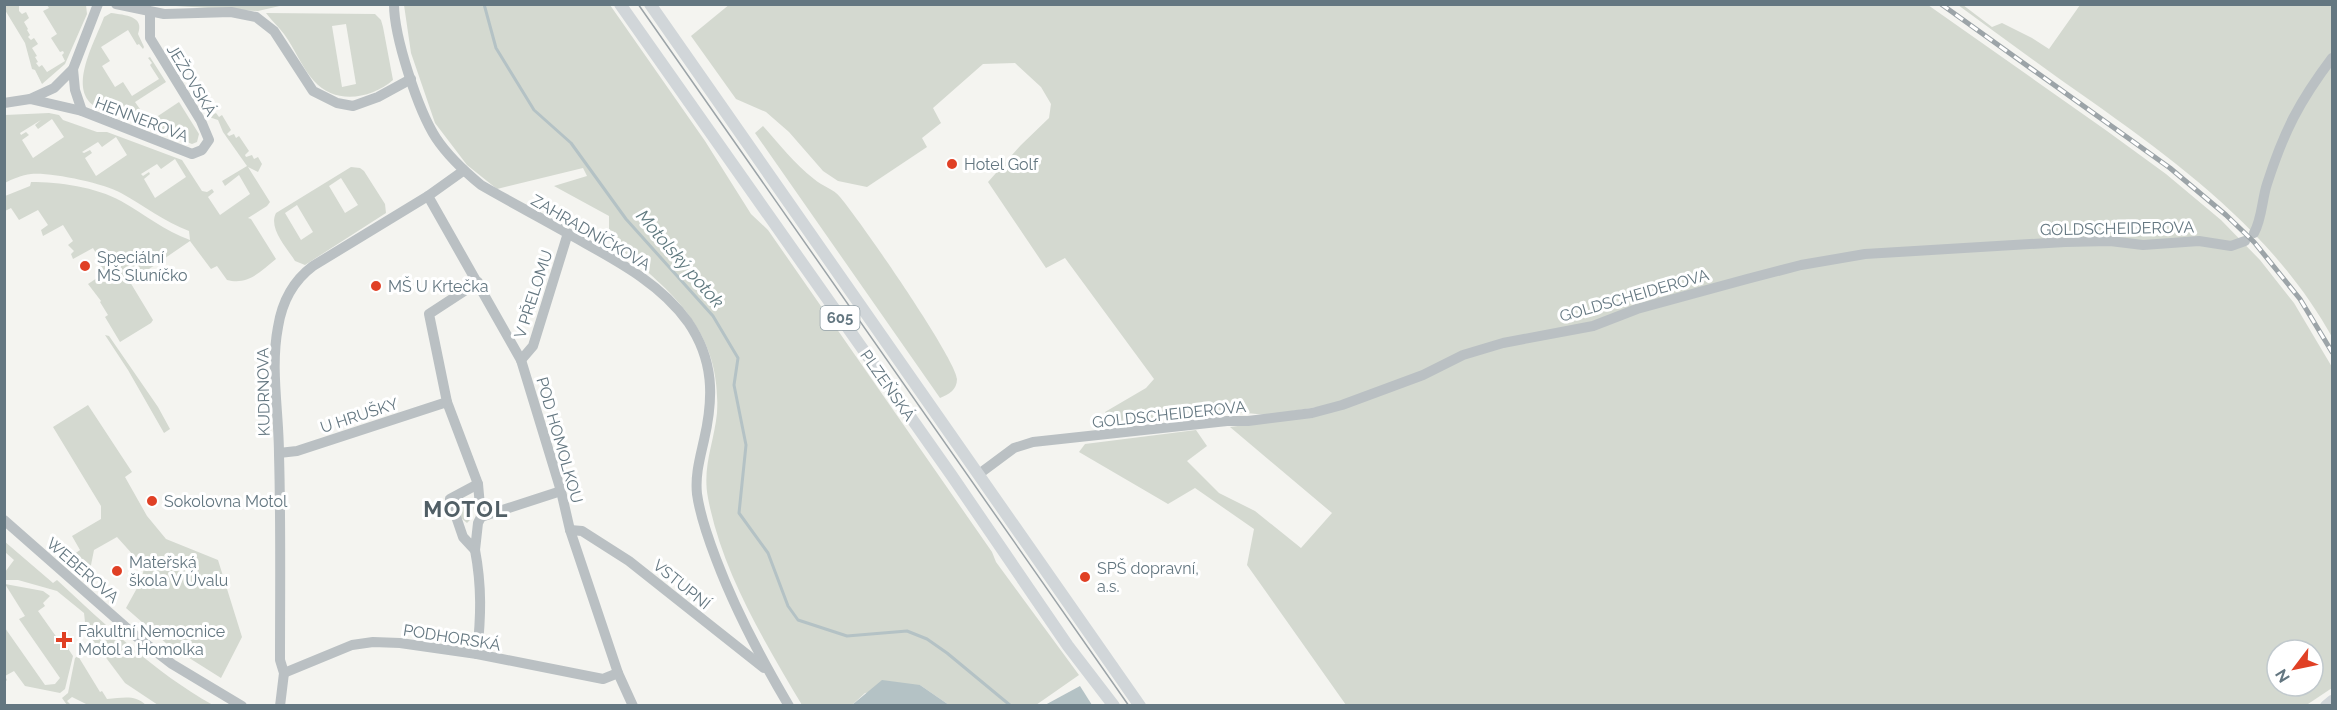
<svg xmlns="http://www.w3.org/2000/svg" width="2337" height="710" font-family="Raleway,sans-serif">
<rect width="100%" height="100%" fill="#f4f4f0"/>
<!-- green -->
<g fill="#d4d9d0" fill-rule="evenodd">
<path d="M 5,4 L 19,5 L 19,11 L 22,14 L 26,12 L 29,18 L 24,22 L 28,29 L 27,30 L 30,35 L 28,37 L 31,40 L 34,38 L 38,44 L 32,48 L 37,56 L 35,57 L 38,62 L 36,63 L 39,67 L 42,65 L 47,72 L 65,61 L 62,55 L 64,53 L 63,51 L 60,52 L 51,38 L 57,34 L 43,11 L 49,8 L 47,5 L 86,5 L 87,14 L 65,64 L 42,84 L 35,70 L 32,69 L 25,43 L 5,10 Z"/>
<path d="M 730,4 L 1928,5 L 2107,131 L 2166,174 L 2221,220 L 2260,260 L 2294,303 L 2332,367 L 2332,688 L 2305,706 L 1346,705 L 1247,565 L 1254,529 L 1195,488 L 1168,504 L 1079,452 L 1085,444 L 1196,430 L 1207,446 L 1187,461 L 1219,493 L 1255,511 L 1301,548 L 1332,513 L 1230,427 L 1313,416 L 1331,405 L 1267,415 L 1215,410 L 1114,423 L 1105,412 L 1146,388 L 1154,379 L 1065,258 L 1046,268 L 988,182 L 1021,145 L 1049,118 L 1051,104 L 1041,87 L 1015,63 L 983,64 L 933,108 L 941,123 L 922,138 L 927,147 L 867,187 L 838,181 L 823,171 L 789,132 L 766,112 L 736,99 L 691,36 ZM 2277,650 L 2313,650 L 2313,686 L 2277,686 Z"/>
<path d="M 160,5 L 284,5 L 258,11 Z"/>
<path d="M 404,5 L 610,5 L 705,141 L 751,214 L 768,230 L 992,552 L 996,562 L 1079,675 L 1036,705 L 949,705 L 920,685 L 865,693 L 852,705 L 802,705 C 764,641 722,572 708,498 C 702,467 714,443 717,413 C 722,326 667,289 609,239 L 609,216 L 554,186 L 587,176 L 583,168 L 497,189 L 467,165 L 435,123 L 411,53 Z"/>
<path d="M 1958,5 L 1963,5 L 1992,27 L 2002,23 L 2032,38 L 2049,49 L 2080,5 L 2332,5 L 2332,337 C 2275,235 2184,167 2091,101 C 2046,70 2002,37 1958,5 Z"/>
<path d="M 111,13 C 125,15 145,16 138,34 L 144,47 L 143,49 L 139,44 L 137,45 L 128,30 L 101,47 L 110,61 L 102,66 L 115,87 L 123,82 L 132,96 L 159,79 L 150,65 L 152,63 L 148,58 L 150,57 L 166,82 L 135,102 L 149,122 L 179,102 L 199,134 L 197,142 L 192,144 L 98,108 C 65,92 95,42 104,17 Z"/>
<path d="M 266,13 L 375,14 L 381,20 L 383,27 L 393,80 C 371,99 335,105 314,81 C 302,68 295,49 284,34 C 279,27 272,21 266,13 ZM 346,24 L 356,84 L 342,87 L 332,26 Z"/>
<path d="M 199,92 L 201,96 L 204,94 L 214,109 L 211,112 L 212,115 L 216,113 L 219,117 L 222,115 L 231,130 L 227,134 L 229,136 L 234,134 L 236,138 L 239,136 L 249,151 L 245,155 L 246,157 L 252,155 L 254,159 L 258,157 L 262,164 L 258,172 L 248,167 L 270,202 L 267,206 L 248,218 L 251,219 L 276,259 C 261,271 248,286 227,280 L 217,266 L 211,269 L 190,241 L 130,282 L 153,320 L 151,323 L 120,342 L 105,317 L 108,315 L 100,302 L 101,301 L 88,284 L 103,274 L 97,268 L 102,264 L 93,248 L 73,259 L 71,254 L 74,251 L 68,245 L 73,241 L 63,225 L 43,236 L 41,230 L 48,225 L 38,210 L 19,220 L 11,208 L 5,211 L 5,196 L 30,186 L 31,182 C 59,182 96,187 121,201 C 144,214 165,231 190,240 L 189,231 C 165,222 143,205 121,193 C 103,183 50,172 31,174 C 22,175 12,179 5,183 L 5,115 L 49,113 L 59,115 L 63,120 L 97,132 L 107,132 L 182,160 L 202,191 L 207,192 L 212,189 L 214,192 L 208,197 L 220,215 L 250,194 L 239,175 L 225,186 L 222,181 L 247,166 L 223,132 L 218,120 L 209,117 L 194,94 ZM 52,119 L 64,137 L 33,158 L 22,140 L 29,135 L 26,132 L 21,135 L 20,133 L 41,120 L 35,125 L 38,129 ZM 116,137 L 127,155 L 96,176 L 85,158 L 92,153 L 90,150 L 84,153 L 82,152 L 98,142 L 102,147 ZM 175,159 L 186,177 L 155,198 L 144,179 L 150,174 L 149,172 L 143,176 L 141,174 L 157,164 L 161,169 Z"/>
<path d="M 763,126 C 779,144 795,164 814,179 C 822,186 834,189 840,197 C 859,219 956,359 957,379 C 957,390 949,394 940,398 L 755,133 Z"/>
<path d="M 351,167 L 360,168 L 364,171 L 385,204 L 386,213 L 305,265 L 295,261 C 287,248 268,228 276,213 ZM 341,178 L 358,205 L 345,213 L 329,186 ZM 297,205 L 313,232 L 301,240 L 285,213 Z"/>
<path d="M 105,335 L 109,336 L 158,407 L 170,429 L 164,433 L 128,370 Z"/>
<path d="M 88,405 L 132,472 L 125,477 L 147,516 L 166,539 L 218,560 L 242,637 L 221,678 L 167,644 L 126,608 L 142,579 L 144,567 L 117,537 L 94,550 L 89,575 L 70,557 L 80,550 L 72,536 L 101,519 L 101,506 L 53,427 Z"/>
<path d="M 468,499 L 474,504 L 472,518 L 467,523 L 461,518 L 458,507 L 461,501 Z"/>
<path d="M 4,541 L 53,583 L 57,580 C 106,625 154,672 213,705 L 158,705 L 125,683 L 86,631 L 84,613 L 57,591 L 18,580 L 5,580 L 5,572 L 14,560 L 5,552 Z"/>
<path d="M 5,584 L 43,591 L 50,596 L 43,603 L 45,606 L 38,611 L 60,642 L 63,641 L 73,656 L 65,689 L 60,693 L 25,686 L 14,671 L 5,676 L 7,680 L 5,682 L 5,628 L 45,685 L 55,684 L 60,678 L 19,619 L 25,616 Z"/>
<path d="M 78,656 L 100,692 L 102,691 L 107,699 C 123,698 134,694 146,705 L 88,705 L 72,697 L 67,701 L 71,705 L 67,705 L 62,698 L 68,693 L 75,658 Z"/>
</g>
<!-- water -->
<g fill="#b4c2c5">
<path d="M 882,680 L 920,685 L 949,705 L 852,705 Z"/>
<path d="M 1080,686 L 1092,705 L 1045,705 Z"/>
</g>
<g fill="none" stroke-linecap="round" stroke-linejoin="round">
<!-- stream -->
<path stroke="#b4c2c5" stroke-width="3" d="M 484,4 L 496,48 L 534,110 L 571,143 L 626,219 L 713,316 L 738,358 L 734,385 L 746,445 L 739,513 L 768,553 L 788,606 L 798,620 L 847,636 L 907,631 L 927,639 L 947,653 L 1011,706"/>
<!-- minor -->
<g stroke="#bac0c3" stroke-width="10">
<path d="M 116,4 L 164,14 L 231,12 L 256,17 L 274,31 L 313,91 L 337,103 L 353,106 L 378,97 L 411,79"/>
<path d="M 394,4 C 394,37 418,110 436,138 C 448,156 464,171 481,185 C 512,203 545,220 576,238 C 617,261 660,283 688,322 C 714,360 714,397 704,440 C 700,458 695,475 697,494 C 700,516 708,538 716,559 C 736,612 760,657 789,706"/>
<path d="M 73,69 L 75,90 L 82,111"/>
<path d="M 30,99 L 54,88 L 73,69 L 98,4"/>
<path d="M 4,103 L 30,99 L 82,111 L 192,154 L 202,150 L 209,140 L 201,121 L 150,38 L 150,12"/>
<path d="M 428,196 L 521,360 L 561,491 L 570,530 L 618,673 L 633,706"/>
<path d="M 2254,233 C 2262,219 2262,199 2267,184 C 2284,131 2299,102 2332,58"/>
<path d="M 478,282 L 429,314 L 447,402 L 478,484"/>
<path d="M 521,360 L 533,346 L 568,233"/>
<path d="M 279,453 L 297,451 L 447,402"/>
<path d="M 979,474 L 1014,448 L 1033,442 L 1227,421 L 1248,421 L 1312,413 L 1342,405 L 1423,375 L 1463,355 L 1503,343 L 1593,326 L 1637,309 L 1747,279 L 1801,265 L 1865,254 L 2065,242 L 2110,241 L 2143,245 L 2199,241 L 2231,246 L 2245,241"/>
<path d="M 478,484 L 481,517 L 478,523 L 475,550 L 463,537 L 450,499 Z"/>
<path d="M 481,517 L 561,491"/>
<path d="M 4,520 L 137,637 L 172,664 L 242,706"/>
<path d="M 570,530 L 582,531 L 629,561 L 764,668"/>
<path d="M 475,550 C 482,587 481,617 477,654"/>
<path d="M 284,673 L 352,645 L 373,642 L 400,643 L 477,654 L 603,679 L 618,673"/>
<path d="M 280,706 L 284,673 L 280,660 C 280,592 281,523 279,455 C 279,412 270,369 278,327 C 282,302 293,281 313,266 L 428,196 L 463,171"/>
</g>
<!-- major -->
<g stroke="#d1d6d9" stroke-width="12">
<path d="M 620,4 L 952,476 L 1068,646 L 1114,706"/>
<path d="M 650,4 L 1140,706"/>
<path d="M 2326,706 L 2332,701"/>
</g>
<!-- tram -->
<path stroke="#9ca4a8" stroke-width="1.5" d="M 638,4 L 1129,706"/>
<defs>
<path id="rail" d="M 1941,4 L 2170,168 L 2226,215 L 2254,242 L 2300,299 L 2332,352"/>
</defs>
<!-- rail casing -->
<use href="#rail" stroke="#9ca4a8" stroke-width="5"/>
<!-- rail -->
<use href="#rail" stroke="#fff" stroke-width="3" stroke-dasharray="9" stroke-linecap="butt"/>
</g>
<!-- markers -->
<g fill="#e04025" stroke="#fff" stroke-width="2">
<circle cx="952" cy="164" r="6"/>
<circle cx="85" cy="266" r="6"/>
<circle cx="376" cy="286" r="6"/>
<circle cx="152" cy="501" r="6"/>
<circle cx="117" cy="571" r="6"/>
<circle cx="1085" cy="577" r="6"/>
<path d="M61 631h6v6h6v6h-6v6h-6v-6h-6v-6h6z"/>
</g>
<g text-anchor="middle" stroke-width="6" stroke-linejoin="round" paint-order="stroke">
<!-- shield labels -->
<rect fill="#fff" stroke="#92a0a7" stroke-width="1.5" x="820.5" y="306" width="39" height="24" rx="4.5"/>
<g font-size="15" font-weight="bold" fill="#647781">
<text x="840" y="323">605</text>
</g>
<!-- street labels -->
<g font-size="16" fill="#647781" stroke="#fff">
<text transform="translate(192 80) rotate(59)" y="6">JEŽOVSKÁ</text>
<text transform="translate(142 119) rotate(21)" y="6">HENNEROVA</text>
<text transform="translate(2117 228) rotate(-1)" y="6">GOLDSCHEIDEROVA</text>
<text transform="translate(591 232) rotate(30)" y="6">ZAHRADNÍČKOVA</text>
<text transform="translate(533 294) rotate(-72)" y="6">V PŘELOMU</text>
<text transform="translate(1634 295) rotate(-16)" y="6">GOLDSCHEIDEROVA</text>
<text transform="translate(888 385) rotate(55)" y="6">PLZEŇSKÁ</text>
<text transform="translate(263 392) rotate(-91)" y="6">KUDRNOVA</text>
<text transform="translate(1169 414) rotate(-6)" y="6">GOLDSCHEIDEROVA</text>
<text transform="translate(359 415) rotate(-18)" y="6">U HRUŠKY</text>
<text transform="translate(560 440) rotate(74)" y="6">POD HOMOLKOU</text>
<text transform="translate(83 570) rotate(41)" y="6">WEBEROVA</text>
<text transform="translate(682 584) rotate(39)" y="6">VSTUPNÍ</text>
<text transform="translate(452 637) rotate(9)" y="6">PODHORSKÁ</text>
</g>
<!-- poi labels -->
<g font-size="16" fill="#647781" stroke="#fff" text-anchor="start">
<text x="964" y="170">Hotel Golf</text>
<text x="97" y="263">Speciální<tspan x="97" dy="18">MŠ Sluníčko</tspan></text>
<text x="388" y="292">MŠ U Krtečka</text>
<text x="164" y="507">Sokolovna Motol</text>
<text x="129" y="568">Mateřská<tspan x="129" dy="18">škola V Úvalu</tspan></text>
<text x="1097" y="574">SPŠ dopravní,<tspan x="1097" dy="18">a.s.</tspan></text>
<text x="78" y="637">Fakultní Nemocnice<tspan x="78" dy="18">Motol a Homolka</tspan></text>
</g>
<!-- water labels -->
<g font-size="18" font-style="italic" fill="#5f797f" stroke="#fff">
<text transform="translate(680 259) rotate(49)" y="6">Motolský potok</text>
</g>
<!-- district labels -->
<g font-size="22" font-weight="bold" letter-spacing="1.5" fill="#515f66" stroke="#fff">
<text x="466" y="517">MOTOL</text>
</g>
</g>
<!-- border -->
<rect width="2337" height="710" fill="none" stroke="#647781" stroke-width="12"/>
<!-- north arrow -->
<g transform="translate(2295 668) rotate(238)"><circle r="28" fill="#ffffff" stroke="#c1c9cd" stroke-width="1.5"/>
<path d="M0-4.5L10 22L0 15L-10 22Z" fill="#e04025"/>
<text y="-9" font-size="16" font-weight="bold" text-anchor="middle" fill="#647781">N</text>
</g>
</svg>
